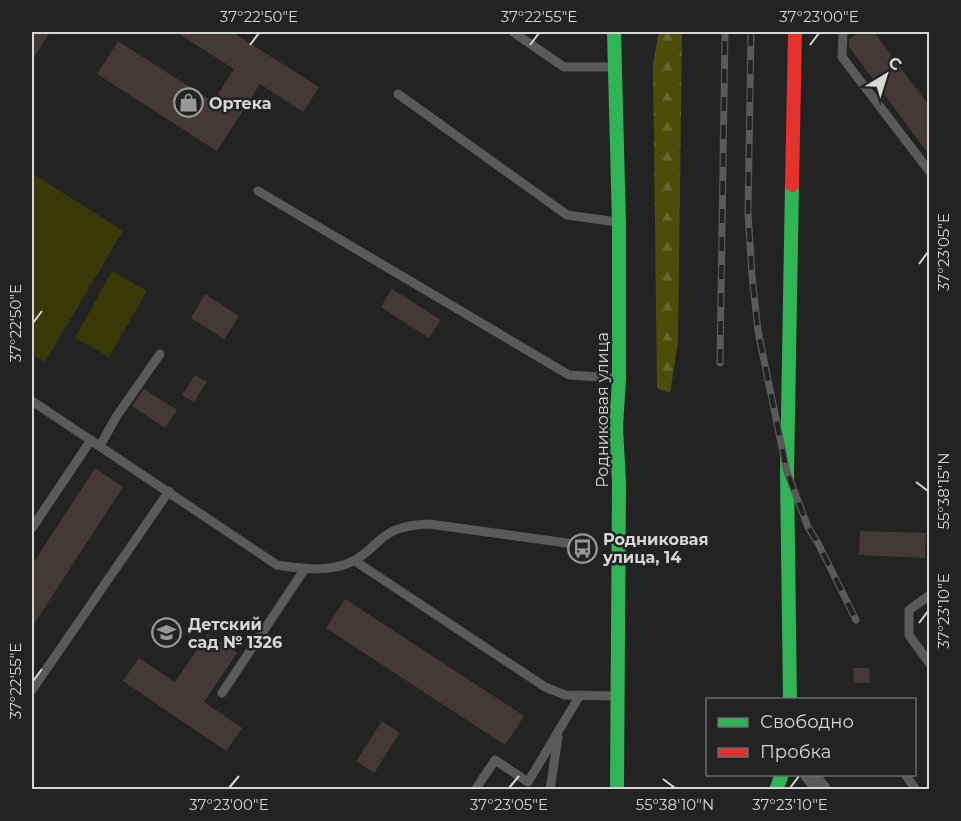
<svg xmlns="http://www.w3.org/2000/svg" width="961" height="821" font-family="Montserrat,sans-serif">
<defs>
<pattern id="forest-firs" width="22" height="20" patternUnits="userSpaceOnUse" patternTransform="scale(1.5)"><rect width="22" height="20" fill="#4d4d0a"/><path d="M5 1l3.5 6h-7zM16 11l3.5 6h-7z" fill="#66662d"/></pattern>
</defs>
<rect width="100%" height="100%" fill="#232323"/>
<!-- forest -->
<path fill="url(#forest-firs)" d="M 659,32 L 682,32 L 678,342 L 670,393 L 657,388 L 653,63 Z"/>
<!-- pitch -->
<g fill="#383906">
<path d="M 32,173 L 123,231 L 45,362 L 32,355 Z"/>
<path d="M 112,271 L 147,291 L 109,357 L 75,338 Z"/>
</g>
<!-- building -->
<g fill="#453938">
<path d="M 32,32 L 50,32 L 32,60 Z"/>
<path d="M 176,32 L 232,32 L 319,87 L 303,112 L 260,84 L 217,151 L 97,74 L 118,41 L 213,102 L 234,69 Z"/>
<path d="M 860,32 L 874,32 L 930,107 L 930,156 L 849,47 L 849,39 Z"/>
<path d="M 392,289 L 441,320 L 429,338 L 381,307 Z"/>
<path d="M 205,294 L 239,316 L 224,339 L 191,318 Z"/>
<path d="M 195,375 L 207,382 L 194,402 L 182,395 Z"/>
<path d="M 144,389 L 177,410 L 165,428 L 132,406 Z"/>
<path d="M 95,468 L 123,487 L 32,627 L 32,565 Z"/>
<path d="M 860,531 L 926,533 L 925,558 L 859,555 Z"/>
<path d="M 345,599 L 524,716 L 505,745 L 326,628 Z"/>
<path d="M 208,634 L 237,653 L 204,702 L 242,728 L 226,751 L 123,681 L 139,658 L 175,682 Z"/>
<path d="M 853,668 L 869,668 L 870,683 L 854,683 Z"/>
<path d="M 382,721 L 400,733 L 374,773 L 356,761 Z"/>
</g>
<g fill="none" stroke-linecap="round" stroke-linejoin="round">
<!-- lane -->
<g stroke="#5a5a5b" stroke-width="9">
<path d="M 513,32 L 564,67 L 614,67"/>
<path d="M 843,32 L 842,57 L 930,172"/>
<path d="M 398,94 L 567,215 L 617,222"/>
<path d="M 258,191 L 569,375 L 616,378"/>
<path d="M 32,401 L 277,565 C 302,569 332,573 355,560 C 365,555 373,546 381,539 C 395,527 411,525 429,524 L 567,543"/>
<path d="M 100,446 L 116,417 L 160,354"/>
<path d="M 32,528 L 91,440"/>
<path d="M 355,561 L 545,687 L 565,695 L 616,696"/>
<path d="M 930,595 L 909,610 L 909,635 L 930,664"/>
<path d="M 32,690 L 169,491"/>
<path d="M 222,693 L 304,570"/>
<path d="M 905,774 L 916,790"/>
<path d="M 475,790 L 495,760 L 528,782 L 580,695"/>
<path d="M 550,790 L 558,737"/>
</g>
<!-- street -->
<path stroke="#5a5a5b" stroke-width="18" d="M 809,774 L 822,790"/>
<!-- fast -->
<g stroke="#30b455" stroke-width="14">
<path d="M 614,32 L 619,223 L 619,379 L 616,427 L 619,482 L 617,790"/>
<path d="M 790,700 L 787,472 L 792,185"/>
<path d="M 776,790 L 782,774"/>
</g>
<!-- jam -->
<path stroke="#e5322d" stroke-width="14" d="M 792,185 L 795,32"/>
<defs>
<g id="rail">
<path d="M 751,32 L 748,213 L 752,275 L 758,331 L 787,472 L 808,527 L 819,545 L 856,620"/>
<path d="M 720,363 L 725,32"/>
</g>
</defs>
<!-- rail casing -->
<use href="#rail" stroke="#5a5a5a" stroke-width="7"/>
<!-- rail -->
<use href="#rail" stroke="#232224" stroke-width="4.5" stroke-dasharray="14" stroke-linecap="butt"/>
</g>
<!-- ticks -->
<path fill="none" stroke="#d7d7d8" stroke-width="2" d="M 250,45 L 259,33M 530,45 L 539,33M 810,45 L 819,33M 919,264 L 928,252M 33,323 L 42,311M 916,482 L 928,491M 919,623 L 928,611M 33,681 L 42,669M 663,779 L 675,788M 229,788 L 239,776M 509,788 L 519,776M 790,788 L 799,776"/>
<!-- icons -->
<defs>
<symbol id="shop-ring" viewBox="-11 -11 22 22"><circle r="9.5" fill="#232224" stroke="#989899" stroke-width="1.5"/><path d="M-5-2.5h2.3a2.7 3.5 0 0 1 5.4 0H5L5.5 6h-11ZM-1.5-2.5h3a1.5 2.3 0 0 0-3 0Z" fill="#989899"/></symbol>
<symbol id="bus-ring" viewBox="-11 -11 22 22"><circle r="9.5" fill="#232224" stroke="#989899" stroke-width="1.5"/><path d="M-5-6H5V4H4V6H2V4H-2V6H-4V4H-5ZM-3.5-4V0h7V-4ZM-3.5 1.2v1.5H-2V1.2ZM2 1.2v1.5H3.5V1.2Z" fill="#989899"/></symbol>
<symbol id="school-ring" viewBox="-11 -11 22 22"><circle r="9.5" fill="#232224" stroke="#989899" stroke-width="1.5"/><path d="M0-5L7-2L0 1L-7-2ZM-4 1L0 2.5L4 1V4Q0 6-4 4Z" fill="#989899"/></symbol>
</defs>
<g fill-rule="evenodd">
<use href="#shop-ring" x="172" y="86" width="33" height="33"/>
<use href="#bus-ring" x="566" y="532" width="33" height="33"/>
<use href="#school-ring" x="150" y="616" width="33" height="33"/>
</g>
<g text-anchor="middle" stroke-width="5" stroke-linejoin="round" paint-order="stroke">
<!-- poi labels -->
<g font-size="16" font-weight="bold" fill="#d7d7d8" stroke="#232224" text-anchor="start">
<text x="209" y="109">Ортека</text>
<text x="603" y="545">Родниковая<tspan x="603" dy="18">улица, 14</tspan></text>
<text x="188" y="630">Детский<tspan x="188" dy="18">сад № 1326</tspan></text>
</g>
<!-- street labels -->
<g font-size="16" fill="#d7d7d8" stroke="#232224">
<text transform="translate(602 410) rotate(-90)" y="6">Родниковая улица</text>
</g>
</g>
<!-- border -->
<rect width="961" height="821" fill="none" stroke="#232224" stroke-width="66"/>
<!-- legend -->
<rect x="706" y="698" width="210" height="78" fill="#232224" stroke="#6b6a6c" stroke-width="1.5"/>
<rect x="718" y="718" width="30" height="9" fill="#30b455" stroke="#6b6a6c" stroke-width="1.5"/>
<text x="760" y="728" font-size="18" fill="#d7d7d8">Свободно</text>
<rect x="718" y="748" width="30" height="9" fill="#e5322d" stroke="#6b6a6c" stroke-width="1.5"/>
<text x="760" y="758" font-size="18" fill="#d7d7d8">Пробка</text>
<!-- north arrow -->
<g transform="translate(886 75) rotate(38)" stroke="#232224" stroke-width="4.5" paint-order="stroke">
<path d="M0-4.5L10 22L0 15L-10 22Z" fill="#d7d7d8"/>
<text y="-9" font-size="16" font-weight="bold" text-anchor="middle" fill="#d7d7d8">С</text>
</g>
<rect x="33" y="33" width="895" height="755" fill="none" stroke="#d7d7d8" stroke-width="2"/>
<g font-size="15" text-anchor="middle" fill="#d7d7d8">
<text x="259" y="22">37°22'50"E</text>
<text x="539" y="22">37°22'55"E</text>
<text x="819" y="22">37°23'00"E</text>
<text transform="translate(944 252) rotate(-90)" y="5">37°23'05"E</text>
<text transform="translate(16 323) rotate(-90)" y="5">37°22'50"E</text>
<text transform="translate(944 491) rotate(-90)" y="5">55°38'15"N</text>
<text transform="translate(944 611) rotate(-90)" y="5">37°23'10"E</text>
<text transform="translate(16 681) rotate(-90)" y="5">37°22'55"E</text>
<text x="229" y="810">37°23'00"E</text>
<text x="509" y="810">37°23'05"E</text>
<text x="675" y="810">55°38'10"N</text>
<text x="790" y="810">37°23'10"E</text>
</g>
</svg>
